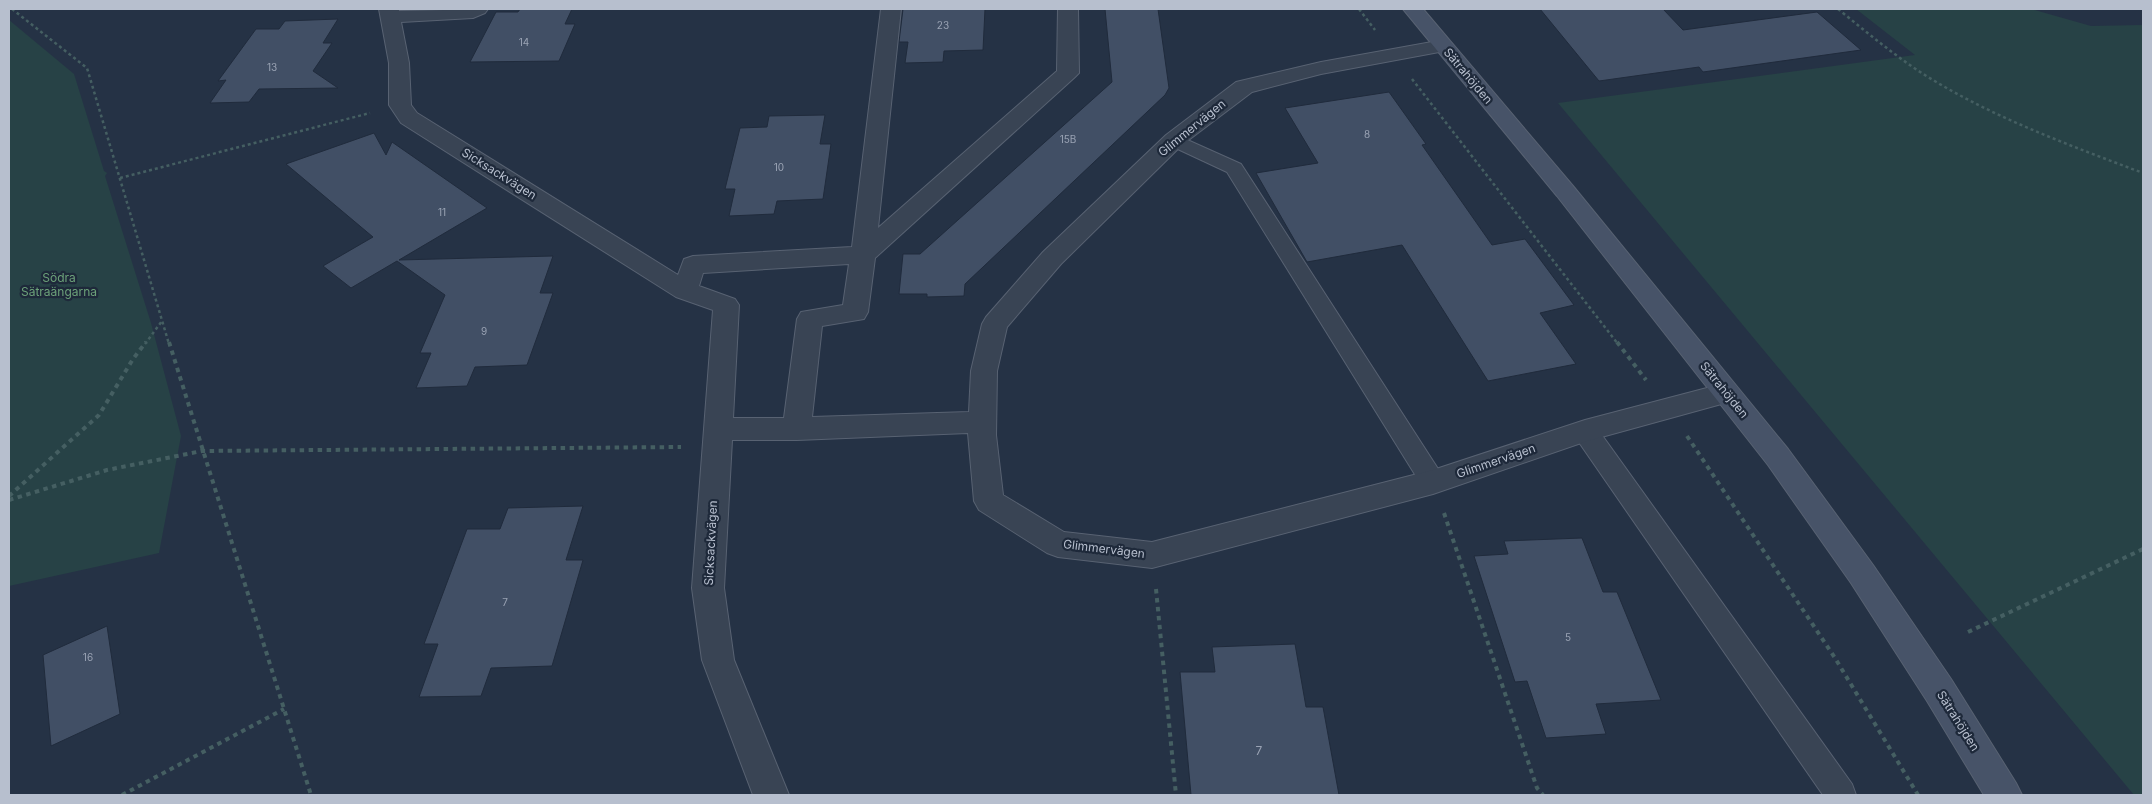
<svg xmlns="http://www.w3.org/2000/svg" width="2152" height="804" font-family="Inter,sans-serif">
<rect width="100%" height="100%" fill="#253245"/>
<!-- green -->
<g fill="#274246">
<path d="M 1856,9 L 2031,9 L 2091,26 L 2143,25 L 2143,795 L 2134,795 L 1558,103 L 1915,55 Z"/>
<path d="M 9,20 L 74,74 L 104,171 L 107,173 L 105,176 L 151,323 L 181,436 L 159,553 L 9,586 Z"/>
</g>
<!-- building -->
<g fill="#414f65" stroke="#202b3c">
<path d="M 520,9 L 572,9 L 565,24 L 575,24 L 559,61 L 470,62 L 496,12 L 518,12 Z"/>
<path d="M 903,9 L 985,9 L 983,50 L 944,51 L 943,62 L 905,63 L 908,42 L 899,42 Z"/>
<path d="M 1105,9 L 1158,9 L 1169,88 L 1165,95 L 965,284 L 964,296 L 927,297 L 927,294 L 899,294 L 903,254 L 920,254 L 1112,82 Z"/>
<path d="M 1540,9 L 1663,9 L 1683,30 L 1817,12 L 1861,50 L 1703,72 L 1699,67 L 1599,81 Z"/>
<path d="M 338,19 L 323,43 L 332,43 L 313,71 L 338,88 L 259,89 L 249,102 L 210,103 L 226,80 L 218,81 L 256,29 L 279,29 L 285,21 Z"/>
<path d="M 1389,92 L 1426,144 L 1422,145 L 1492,245 L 1525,239 L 1574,305 L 1540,313 L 1576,364 L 1488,381 L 1402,245 L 1307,262 L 1256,173 L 1318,163 L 1285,108 Z"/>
<path d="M 825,115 L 820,144 L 831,144 L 823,199 L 777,201 L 774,214 L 729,216 L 735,189 L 725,189 L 740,128 L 767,127 L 769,116 Z"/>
<path d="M 374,133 L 386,155 L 392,142 L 487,208 L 399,260 L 553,256 L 540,293 L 553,293 L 527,365 L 475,367 L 467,386 L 416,388 L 431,353 L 420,353 L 445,295 L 397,261 L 351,288 L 323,266 L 373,237 L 286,164 Z"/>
<path d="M 583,506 L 566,560 L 583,560 L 552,666 L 491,668 L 481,696 L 419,697 L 438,644 L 424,644 L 467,529 L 500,529 L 508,508 Z"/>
<path d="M 1582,538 L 1603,592 L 1617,592 L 1661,700 L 1596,704 L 1606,734 L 1546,738 L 1527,681 L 1515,682 L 1474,556 L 1508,554 L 1504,541 Z"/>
<path d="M 107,626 L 120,714 L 51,746 L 43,655 Z"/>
<path d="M 1295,644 L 1306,707 L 1323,707 L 1339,795 L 1191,795 L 1180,672 L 1215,672 L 1212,647 Z"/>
</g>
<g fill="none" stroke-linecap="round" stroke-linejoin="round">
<defs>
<g id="lane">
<path d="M 1174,134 L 1241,164 L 1442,475 L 1446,482 L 1442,489 L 1433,492 L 1424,489 L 1227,172 L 1167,144 L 1164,140 L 1167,136 Z"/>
<path d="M 1585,422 L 1594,424 L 1852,784 L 1856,795 L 1823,795 L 1576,438 L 1573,431 L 1576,424 Z"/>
</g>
<path id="street" d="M 379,9 L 399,9 L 399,11 L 488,9 L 485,13 L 473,18 L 401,22 L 409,63 L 411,105 L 417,113 L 678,275 L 684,259 L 693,256 L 852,247 L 881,9 L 901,9 L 878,228 L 1057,71 L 1058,9 L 1078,9 L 1079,73 L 1075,77 L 875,258 L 868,312 L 864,319 L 822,326 L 812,417 L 969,412 L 971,371 L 982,324 L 986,317 L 1043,252 L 1166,135 L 1236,82 L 1321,62 L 1443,40 L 1450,42 L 1453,46 L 1450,50 L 1321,74 L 1252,92 L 1182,145 L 1061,264 L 1007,327 L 997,371 L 996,435 L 1003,495 L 1064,532 L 1152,542 L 1433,470 L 1585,420 L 1726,383 L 1736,386 L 1740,393 L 1736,400 L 1587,441 L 1433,494 L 1152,568 L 1058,557 L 1047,553 L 979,510 L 974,501 L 968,433 L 797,440 L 732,440 L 724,588 L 734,660 L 789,795 L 753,795 L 702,660 L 692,588 L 713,310 L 676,297 L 401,123 L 389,105 L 389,63 ZM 849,264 L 843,305 L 801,312 L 797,319 L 784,418 L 733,418 L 739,305 L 735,299 L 699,286 L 703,273 Z"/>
<path id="secondary" d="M 1403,9 L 1423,9 L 1573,186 L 1788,449 L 1873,565 L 1951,679 L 2016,783 L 2022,795 L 1984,795 L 1927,701 L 1851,583 L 1768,465 L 1557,196 Z"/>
</defs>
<!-- lane casing -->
<use href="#lane" stroke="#586272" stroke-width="2"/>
<!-- street casing -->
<use href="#street" stroke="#586272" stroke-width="2"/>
<!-- secondary casing -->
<use href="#secondary" stroke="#586272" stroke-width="2"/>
<!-- path-far1 -->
<g stroke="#455f62" stroke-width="2.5" stroke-dasharray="3 3" stroke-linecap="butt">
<path d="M 12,9 L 87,68 L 169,344"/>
<path d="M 1359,9 L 1375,30"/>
<path d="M 1838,9 C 1864,30 1889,51 1917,70 C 1986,115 2066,144 2143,173"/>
<path d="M 1412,79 L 1618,344"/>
<path d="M 120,178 L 370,113"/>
<path d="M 145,344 L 162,321"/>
</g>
<!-- path -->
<g stroke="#455f62" stroke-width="4" stroke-dasharray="4.5 4.5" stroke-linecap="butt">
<path d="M 169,342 L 311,795"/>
<path d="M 1617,342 L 1646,380"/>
<path d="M 1687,436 L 1835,658 L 1918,795"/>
<path d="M 9,496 L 99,415 L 133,359 L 146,342"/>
<path d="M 9,500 L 107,470 L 202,451 L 681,447"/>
<path d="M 1444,513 L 1537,788 L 1543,795"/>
<path d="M 1156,589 L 1176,795"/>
<path d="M 1968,632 L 2143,549"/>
<path d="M 122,795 L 284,709"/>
</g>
<!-- lane -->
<use href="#lane" fill="#394454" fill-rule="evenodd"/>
<!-- street -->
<use href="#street" fill="#394454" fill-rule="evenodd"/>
<!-- secondary -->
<use href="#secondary" fill="#475368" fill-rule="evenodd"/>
</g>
<g text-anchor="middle" stroke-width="4.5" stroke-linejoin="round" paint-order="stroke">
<!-- number labels -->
<g font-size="10" fill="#9aa3b4">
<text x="943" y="29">23</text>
<text x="524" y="46">14</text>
<text x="272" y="71">13</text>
<text x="1367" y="138">8</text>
<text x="1068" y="143">15B</text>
<text x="779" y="171">10</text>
<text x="442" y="216">11</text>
<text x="484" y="335">9</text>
<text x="505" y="606">7</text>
<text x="1568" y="641">5</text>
<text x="88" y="661">16</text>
</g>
<!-- street labels -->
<g font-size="12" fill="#b7bfce" stroke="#1e293a">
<text transform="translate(1468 76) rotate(50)" y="4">Sätrahöjden</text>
<text transform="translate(1192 128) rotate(-39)" y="4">Glimmervägen</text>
<text transform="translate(499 174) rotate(32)" y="4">Sicksackvägen</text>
<text transform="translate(1724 390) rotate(51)" y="4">Sätrahöjden</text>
<text transform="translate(1496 461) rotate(-19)" y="4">Glimmervägen</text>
<text transform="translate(711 543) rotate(-87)" y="4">Sicksackvägen</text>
<text transform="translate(1104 549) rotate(7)" y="4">Glimmervägen</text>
<text transform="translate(1958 721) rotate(58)" y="4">Sätrahöjden</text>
</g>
<!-- park labels -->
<g font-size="12" fill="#6ca179" stroke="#1e293a">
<text x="59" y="282">Södra<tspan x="59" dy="14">Sätraängarna</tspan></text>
</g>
<!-- near-number labels -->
<g font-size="12" fill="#9aa3b4">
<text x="1259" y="755">7</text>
</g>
</g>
<!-- border -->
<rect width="2152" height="804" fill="none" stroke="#b7bfce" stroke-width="20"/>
</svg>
